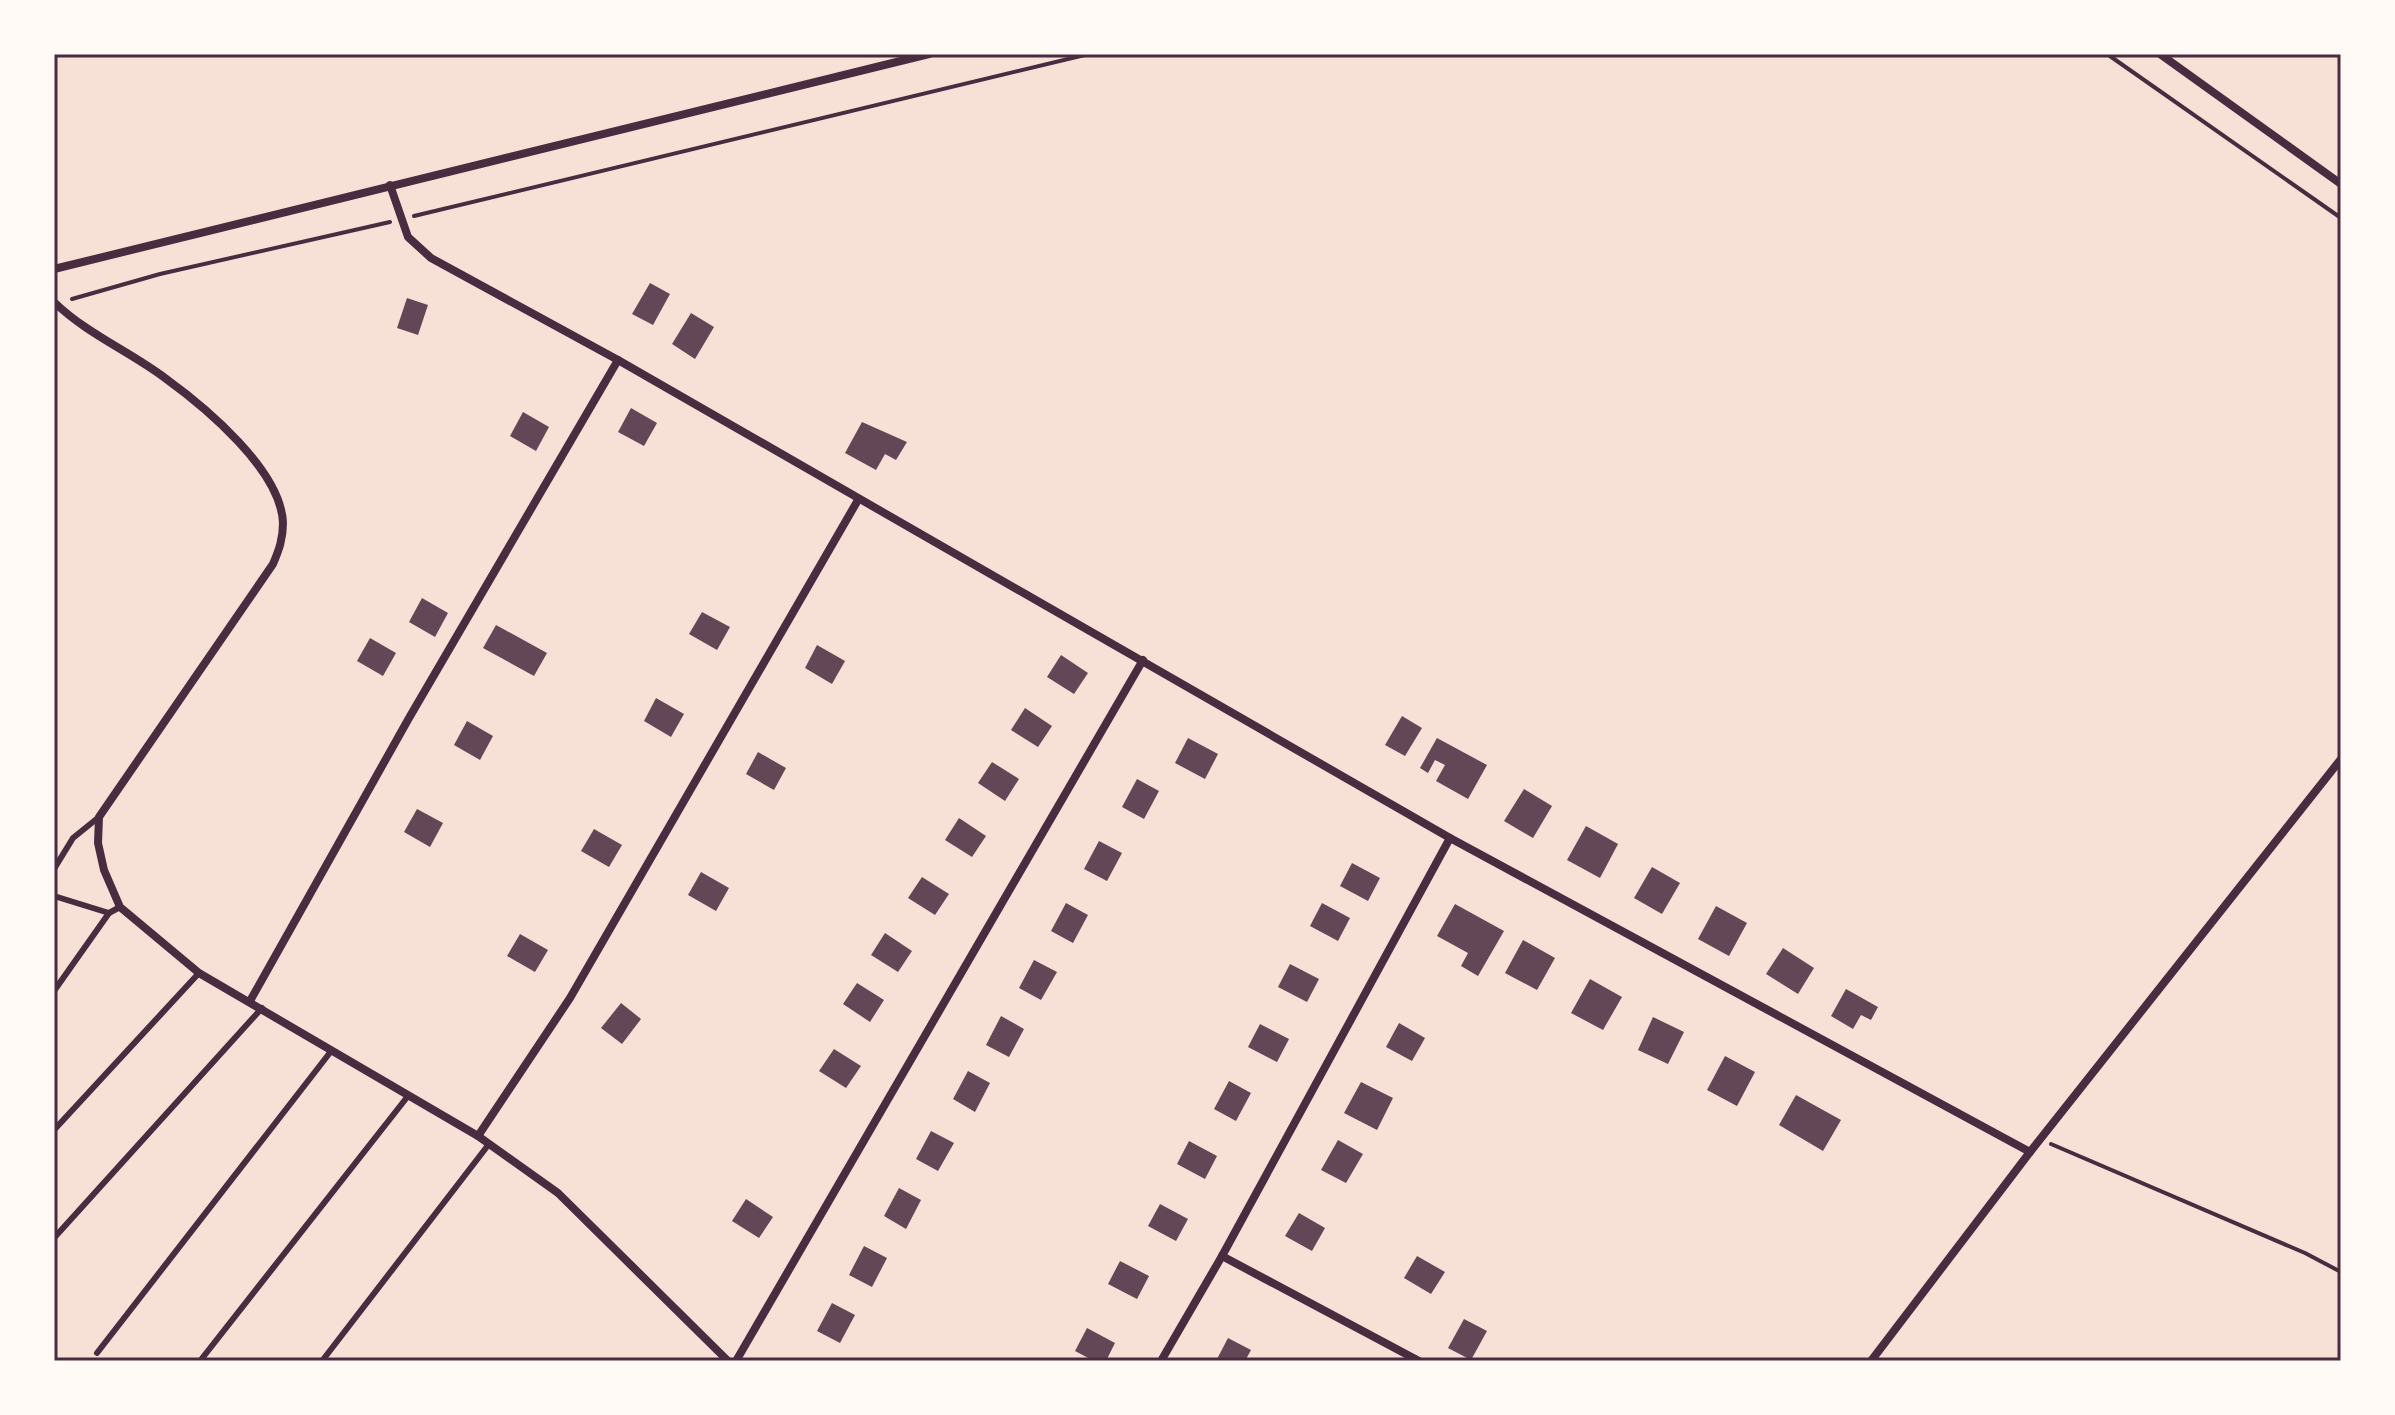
<svg xmlns="http://www.w3.org/2000/svg" width="2395" height="1415" font-family="Inter,sans-serif">
<rect width="100%" height="100%" fill="#f7e1d7"/>
<!-- building -->
<g fill="#644757">
<path d="M 650,283 L 670,294 L 653,325 L 632,314 Z"/>
<path d="M 407,298 L 428,305 L 418,335 L 397,328 Z"/>
<path d="M 691,313 L 714,327 L 695,359 L 672,344 Z"/>
<path d="M 631,408 L 657,423 L 644,446 L 618,432 Z"/>
<path d="M 523,412 L 549,427 L 536,451 L 510,436 Z"/>
<path d="M 862,422 L 907,442 L 896,460 L 885,454 L 876,470 L 845,453 Z"/>
<path d="M 422,598 L 448,613 L 435,637 L 409,622 Z"/>
<path d="M 702,612 L 730,627 L 717,650 L 689,634 Z"/>
<path d="M 496,625 L 547,653 L 534,676 L 483,648 Z"/>
<path d="M 370,638 L 396,653 L 383,676 L 357,661 Z"/>
<path d="M 817,645 L 845,661 L 832,684 L 805,668 Z"/>
<path d="M 1061,655 L 1088,673 L 1074,694 L 1047,677 Z"/>
<path d="M 656,698 L 684,714 L 671,737 L 644,721 Z"/>
<path d="M 1025,708 L 1052,726 L 1038,747 L 1011,730 Z"/>
<path d="M 1402,716 L 1422,728 L 1405,756 L 1385,745 Z"/>
<path d="M 467,721 L 493,736 L 480,760 L 454,745 Z"/>
<path d="M 1188,738 L 1218,754 L 1205,779 L 1175,763 Z"/>
<path d="M 1437,738 L 1487,765 L 1468,799 L 1436,781 L 1445,765 L 1435,760 L 1428,773 L 1420,768 Z"/>
<path d="M 758,752 L 786,768 L 774,790 L 746,774 Z"/>
<path d="M 992,762 L 1019,779 L 1005,801 L 978,783 Z"/>
<path d="M 1137,779 L 1159,791 L 1144,819 L 1122,807 Z"/>
<path d="M 1524,789 L 1552,806 L 1533,838 L 1504,821 Z"/>
<path d="M 417,809 L 443,823 L 430,847 L 404,832 Z"/>
<path d="M 959,818 L 986,836 L 972,857 L 945,840 Z"/>
<path d="M 1586,826 L 1618,844 L 1600,878 L 1567,860 Z"/>
<path d="M 594,829 L 622,845 L 609,867 L 581,851 Z"/>
<path d="M 1099,841 L 1122,853 L 1107,881 L 1084,869 Z"/>
<path d="M 1352,863 L 1380,878 L 1368,901 L 1340,886 Z"/>
<path d="M 1652,867 L 1680,883 L 1662,914 L 1634,898 Z"/>
<path d="M 701,872 L 729,888 L 716,911 L 688,895 Z"/>
<path d="M 922,877 L 949,894 L 935,915 L 908,898 Z"/>
<path d="M 1066,903 L 1088,915 L 1073,943 L 1051,931 Z"/>
<path d="M 1322,903 L 1350,918 L 1338,941 L 1310,926 Z"/>
<path d="M 1455,904 L 1504,931 L 1478,976 L 1461,966 L 1468,953 L 1437,936 Z"/>
<path d="M 1716,906 L 1747,923 L 1729,956 L 1698,939 Z"/>
<path d="M 885,933 L 912,951 L 898,972 L 871,955 Z"/>
<path d="M 520,934 L 548,950 L 535,972 L 507,956 Z"/>
<path d="M 1523,940 L 1555,958 L 1537,990 L 1505,973 Z"/>
<path d="M 1783,948 L 1814,968 L 1798,994 L 1766,974 Z"/>
<path d="M 1034,960 L 1057,972 L 1041,1000 L 1019,988 Z"/>
<path d="M 1290,964 L 1319,979 L 1307,1002 L 1278,987 Z"/>
<path d="M 1590,979 L 1622,997 L 1603,1030 L 1571,1013 Z"/>
<path d="M 857,983 L 884,1000 L 870,1022 L 843,1004 Z"/>
<path d="M 1846,989 L 1878,1007 L 1871,1020 L 1861,1015 L 1853,1029 L 1831,1016 Z"/>
<path d="M 621,1003 L 641,1019 L 622,1044 L 601,1028 Z"/>
<path d="M 1001,1016 L 1024,1029 L 1009,1057 L 986,1045 Z"/>
<path d="M 1653,1017 L 1684,1032 L 1668,1064 L 1638,1050 Z"/>
<path d="M 1399,1023 L 1425,1038 L 1412,1061 L 1386,1047 Z"/>
<path d="M 1260,1024 L 1289,1039 L 1277,1062 L 1248,1047 Z"/>
<path d="M 834,1049 L 861,1066 L 846,1088 L 819,1071 Z"/>
<path d="M 1725,1056 L 1755,1072 L 1737,1106 L 1707,1090 Z"/>
<path d="M 968,1071 L 990,1083 L 975,1112 L 953,1099 Z"/>
<path d="M 1229,1081 L 1251,1093 L 1236,1121 L 1214,1109 Z"/>
<path d="M 1361,1082 L 1393,1098 L 1377,1130 L 1344,1113 Z"/>
<path d="M 1796,1095 L 1841,1120 L 1823,1151 L 1779,1125 Z"/>
<path d="M 931,1131 L 954,1143 L 938,1171 L 916,1159 Z"/>
<path d="M 1338,1140 L 1363,1154 L 1346,1183 L 1321,1170 Z"/>
<path d="M 1189,1141 L 1217,1156 L 1205,1179 L 1177,1164 Z"/>
<path d="M 899,1188 L 921,1200 L 906,1229 L 884,1216 Z"/>
<path d="M 746,1199 L 773,1217 L 759,1238 L 732,1221 Z"/>
<path d="M 1160,1204 L 1188,1219 L 1176,1241 L 1148,1226 Z"/>
<path d="M 1299,1213 L 1325,1228 L 1312,1251 L 1285,1236 Z"/>
<path d="M 864,1246 L 887,1258 L 872,1287 L 849,1275 Z"/>
<path d="M 1417,1256 L 1445,1272 L 1431,1294 L 1404,1278 Z"/>
<path d="M 1120,1261 L 1149,1276 L 1137,1299 L 1108,1284 Z"/>
<path d="M 832,1303 L 855,1315 L 840,1343 L 817,1331 Z"/>
<path d="M 1464,1319 L 1487,1331 L 1471,1360 L 1448,1348 Z"/>
<path d="M 1087,1328 L 1115,1343 L 1106,1361 L 1094,1361 L 1075,1351 Z"/>
<path d="M 1228,1338 L 1251,1350 L 1245,1361 L 1216,1361 Z"/>
</g>
<g fill="none" stroke-linecap="round" stroke-linejoin="round">
<!-- path -->
<g stroke="#4a2c40" stroke-width="4">
<path d="M 2107,54 L 2341,218"/>
<path d="M 414,216 L 1089,54"/>
<path d="M 72,299 L 160,274 L 390,222"/>
<path d="M 2051,1144 L 2305,1253 L 2341,1272"/>
</g>
<!-- service -->
<g stroke="#4a2c40" stroke-width="6">
<path d="M 54,869 L 73,838 L 99,817"/>
<path d="M 54,896 L 109,913"/>
<path d="M 54,991 L 109,913 L 120,907"/>
<path d="M 54,1130 L 199,973"/>
<path d="M 54,1238 L 262,1008"/>
<path d="M 97,1353 L 332,1050"/>
<path d="M 200,1361 L 408,1096"/>
<path d="M 322,1361 L 489,1144"/>
</g>
<!-- minor -->
<g stroke="#4a2c40" stroke-width="8">
<path d="M 2160,54 L 2341,184"/>
<path d="M 390,185 L 408,237 L 431,258 L 618,360 L 1450,838 L 2030,1152"/>
<path d="M 54,269 L 929,54"/>
<path d="M 54,302 C 87,334 129,351 165,378 C 205,407 281,470 283,523 C 283,539 279,550 273,564 L 99,817 L 98,843 L 104,870 L 120,907 L 199,973 L 478,1136 L 558,1193 L 728,1361"/>
<path d="M 250,1001 L 409,718 L 618,360"/>
<path d="M 478,1136 L 570,998 L 858,500"/>
<path d="M 1222,1256 L 1419,1361"/>
<path d="M 736,1361 L 1143,660"/>
<path d="M 1161,1361 L 1222,1256 L 1450,838"/>
<path d="M 1871,1361 L 2030,1152 L 2341,759"/>
</g>
</g>
<!-- border -->
<rect width="2395" height="1415" fill="none" stroke="#fffaf5" stroke-width="112"/>
<rect x="56" y="56" width="2283" height="1303" fill="none" stroke="#4a2c40" stroke-width="3"/>
</svg>
